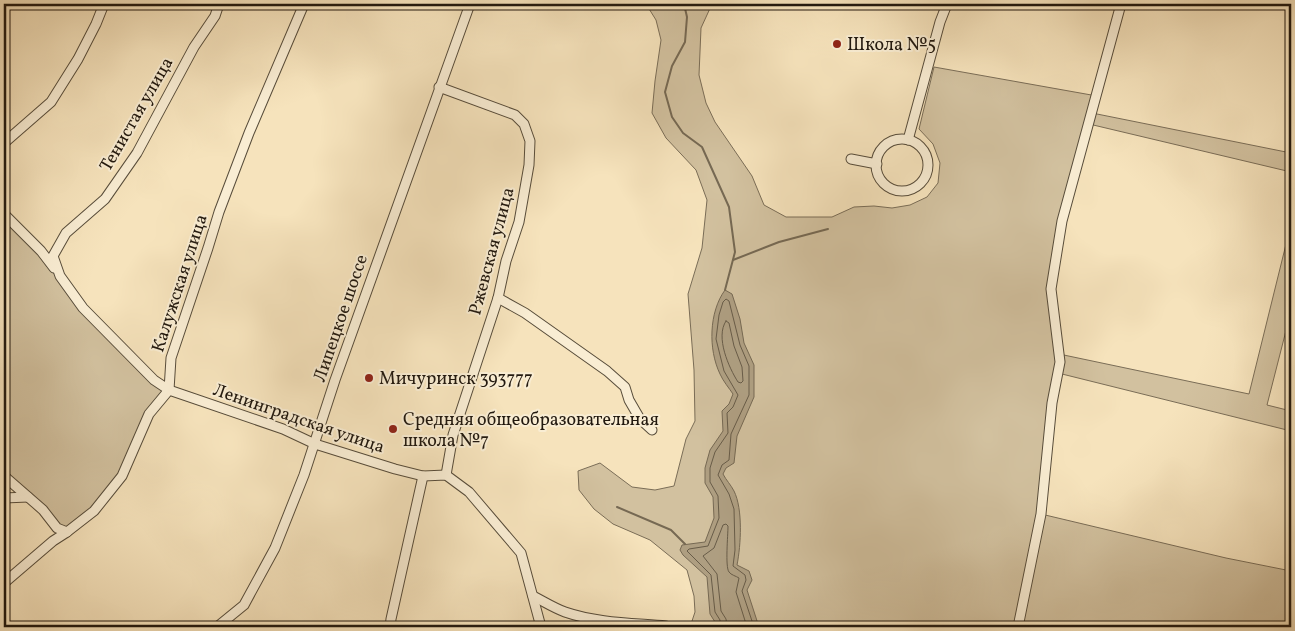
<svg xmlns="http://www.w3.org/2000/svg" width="1295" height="631" font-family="Vollkorn,serif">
<rect width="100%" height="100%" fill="#f6e3bc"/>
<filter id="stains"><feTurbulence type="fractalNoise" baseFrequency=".004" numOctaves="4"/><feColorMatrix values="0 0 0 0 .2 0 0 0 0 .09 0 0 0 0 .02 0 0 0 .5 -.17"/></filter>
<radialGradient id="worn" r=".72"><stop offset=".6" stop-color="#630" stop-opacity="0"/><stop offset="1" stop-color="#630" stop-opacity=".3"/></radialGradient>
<!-- green -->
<g fill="#d2c19f" stroke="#7a6d57">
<path d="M 646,4 L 712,4 L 701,28 L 699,75 L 706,103 L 715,122 L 752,176 L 764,205 L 786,217 L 832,217 L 854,207 L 874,206 L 892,208 L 910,205 L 927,197 L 938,183 L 940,163 L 933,144 L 919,129 L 934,67 L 1097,96 L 1092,113 L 1291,153 L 1291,172 L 1089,124 L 1051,289 L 1059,354 L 1249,394 L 1291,224 L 1291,311 L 1267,405 L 1291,411 L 1291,431 L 1058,373 L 1041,514 L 1226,558 L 1291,571 L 1291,627 L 690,627 L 695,612 L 694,596 L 687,570 L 650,540 L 613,524 L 594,509 L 579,490 L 578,471 L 600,463 L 632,487 L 655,490 L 674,486 L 686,439 L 695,421 L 694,370 L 688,294 L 702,248 L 707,200 L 696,170 L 666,138 L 652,113 L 655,81 L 661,40 L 656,20 Z"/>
<path d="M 4,214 L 41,251 L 83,308 L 169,390 L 149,414 L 122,476 L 94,511 L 67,532 L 4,476 Z"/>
</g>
<!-- water -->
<path fill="#ae9e81" stroke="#766953" d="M 725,290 L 732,294 L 740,319 L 744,343 L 754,365 L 754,397 L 737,436 L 734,463 L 726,468 L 723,474 C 726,480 731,485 734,491 C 743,509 741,545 737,565 L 749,571 L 752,580 L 747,590 L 759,627 L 716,627 L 715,622 L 710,614 L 707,577 L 683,555 L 680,550 L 682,545 L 705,542 L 714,518 L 713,497 L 705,483 L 705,468 L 710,450 L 723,431 L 722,411 L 729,404 L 733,394 C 729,388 723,381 720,374 C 708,349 709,312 725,290 Z"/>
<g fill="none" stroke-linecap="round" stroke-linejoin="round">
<!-- shore -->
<g stroke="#685c48" stroke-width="1">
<path d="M 726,321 L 729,323 L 734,346 L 742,367 L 743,381 L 741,383 L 738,382 C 729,368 715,337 726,321 Z"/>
<path d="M 720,627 L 720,620 L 715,612 L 711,575 L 687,551 L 689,549 L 708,546 L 719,518 L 718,496 L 710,482 L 710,468 L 715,452 L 728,433 L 727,413 L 733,407 L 738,395 L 724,371 L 716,339 L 719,315 L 723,302 L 726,299 L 729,301 L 740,345 L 749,366 L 749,395 L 731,434 L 729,460 L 722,465 L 718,475 L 729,494 L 734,509 L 735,550 L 733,566 L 745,575 L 746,580 L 742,591 L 754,627"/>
<path d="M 727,627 L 726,619 L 721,611 L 717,574 L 703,556 L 714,548 L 723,525 L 726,524 L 728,526 C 728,535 725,567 729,572 C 731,575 736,576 739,578 L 736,592 L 747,627"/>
</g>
<!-- stream -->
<g stroke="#766953" stroke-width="2">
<path d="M 684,4 L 687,17 L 685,42 L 672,66 L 665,92 L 672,117 L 683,133 L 702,147 L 729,207 L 735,252 L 725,290"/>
<path d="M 733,260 L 779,242 L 828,229"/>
<path d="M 617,507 L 671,530 L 685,544"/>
</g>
<defs>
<g id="minor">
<path d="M 219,4 L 215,16 L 194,47 L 137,153 L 105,199 L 66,233 L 53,256 L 60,276 L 83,308 L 154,380 L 169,390 L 283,429 L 315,444 L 395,469 L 423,476 L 446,475 L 469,492 L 521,553 L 541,627"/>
<path d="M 4,9 L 8,4"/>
<path d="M 439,87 L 515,115 L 524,124 L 530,141 L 529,165 L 519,222 L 506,261 L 498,298 L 453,435 L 446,475"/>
<circle cx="902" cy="165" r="26"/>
<path d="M 908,140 L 940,22 L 947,4"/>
<path d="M 4,143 L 51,102 L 78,59 L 96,24 L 104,4"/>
<path d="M 851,159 L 877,164"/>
<path d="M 4,214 L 41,251 L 54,268"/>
<path d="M 498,298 L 525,313 L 607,371 L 625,387 L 629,400 L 640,419 L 652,430"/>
<path d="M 4,476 L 43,510 L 57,528 L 67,532"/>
<path d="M 4,498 L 28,497"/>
<path d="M 4,583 L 53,541 L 67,532 L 94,511 L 122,476 L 149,414 L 169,390 L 171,358 L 208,248 L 219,212 L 249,133 L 304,4"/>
<path d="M 533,596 C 543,601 554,608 565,612 C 597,623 632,623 666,626"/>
<path d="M 217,627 L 244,605 L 275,548 L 304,475 L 335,380 L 470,4"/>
<path d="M 390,627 L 391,619 L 423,476"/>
<path d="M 1018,627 L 1041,514 L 1052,403 L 1060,362 L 1051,289 L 1062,221 L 1121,4"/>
</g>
</defs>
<!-- minor casing -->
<use href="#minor" stroke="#574c3a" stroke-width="11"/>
<!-- minor -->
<use href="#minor" stroke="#f9edd3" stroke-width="9"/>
</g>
<!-- markers -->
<g fill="#8f2418" stroke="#f9edd3" stroke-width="2">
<circle cx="837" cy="44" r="5"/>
<circle cx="369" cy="378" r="5"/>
<circle cx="393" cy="429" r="5"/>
</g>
<g text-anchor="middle" stroke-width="4" stroke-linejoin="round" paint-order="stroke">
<!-- poi labels -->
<g font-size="18" fill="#22190f" stroke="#f9edd3" text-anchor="start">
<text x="847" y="50">Школа №5</text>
<text x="379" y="384">Мичуринск 393777</text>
<text x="403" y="425">Средняя общеобразовательная<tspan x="403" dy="21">школа №7</tspan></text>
</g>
<!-- street labels -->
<g font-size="18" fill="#22190f" stroke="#f9edd3">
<text transform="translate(136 114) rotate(-60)" y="6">Тенистая улица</text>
<text transform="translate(491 251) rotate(-75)" y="6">Ржевская улица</text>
<text transform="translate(179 283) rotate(-72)" y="6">Калужская улица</text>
<text transform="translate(340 318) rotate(-71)" y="6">Липецкое шоссе</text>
<text transform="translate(299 418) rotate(19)" y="6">Ленинградская улица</text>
</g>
</g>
<!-- margin -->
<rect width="1295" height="631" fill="none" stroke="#f6e3bc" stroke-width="20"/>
<rect x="5" y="5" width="1285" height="621" fill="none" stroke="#22190f" stroke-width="2.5"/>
<rect x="10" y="10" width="1275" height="611" fill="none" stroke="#22190f"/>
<rect width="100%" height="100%" filter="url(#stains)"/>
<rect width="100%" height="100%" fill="url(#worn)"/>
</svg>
